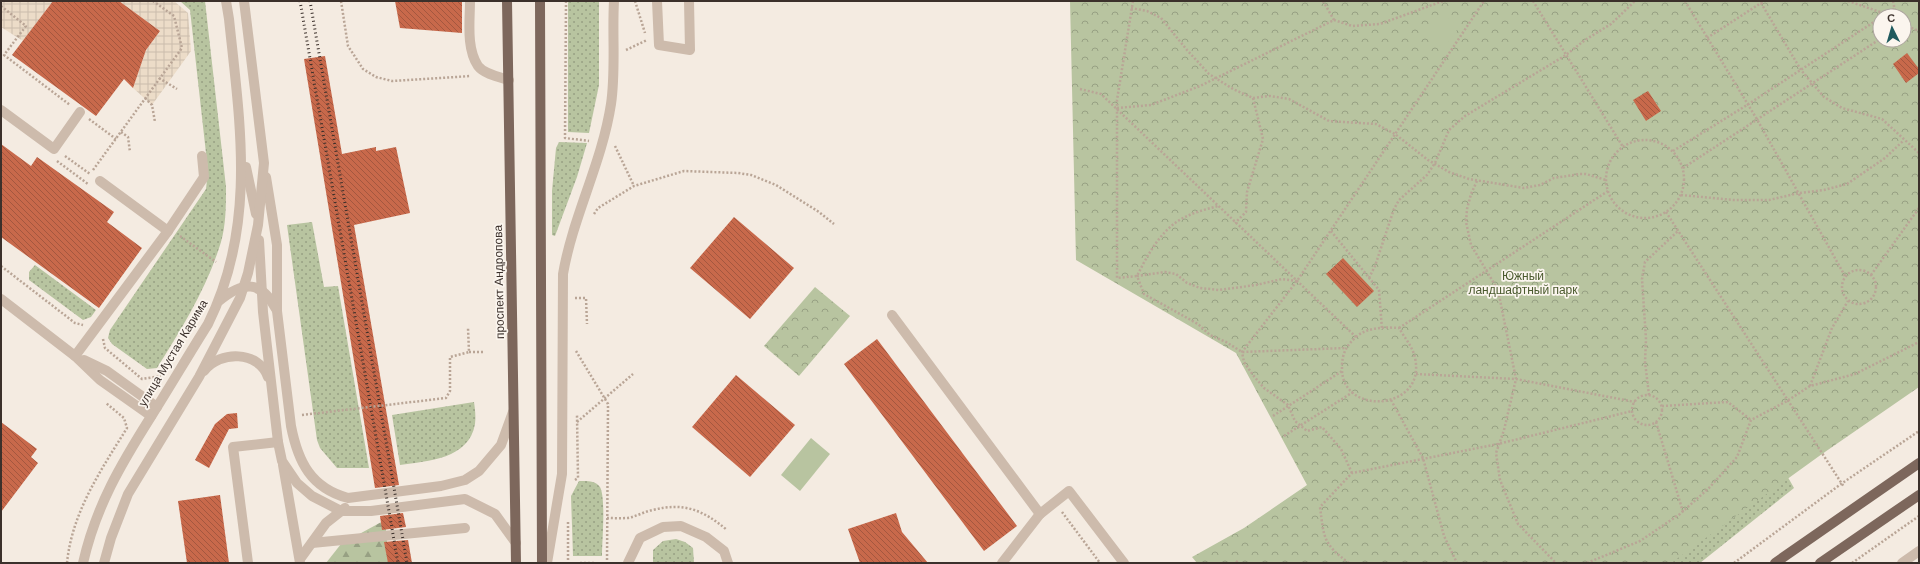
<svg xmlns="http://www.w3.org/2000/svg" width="1920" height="564" font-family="Helvetica,sans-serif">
<defs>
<pattern id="grass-dots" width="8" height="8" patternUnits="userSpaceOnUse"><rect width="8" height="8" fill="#b8c4a0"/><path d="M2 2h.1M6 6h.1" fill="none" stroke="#97a083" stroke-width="1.8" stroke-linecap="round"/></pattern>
<pattern id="forest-firs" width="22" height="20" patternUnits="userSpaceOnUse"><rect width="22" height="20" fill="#b8c4a0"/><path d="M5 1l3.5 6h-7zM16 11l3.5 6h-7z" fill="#97a083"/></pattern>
<pattern id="park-crowns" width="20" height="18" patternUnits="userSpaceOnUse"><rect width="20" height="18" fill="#b8c4a0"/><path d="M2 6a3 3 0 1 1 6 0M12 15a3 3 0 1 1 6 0" fill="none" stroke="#97a083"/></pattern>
<pattern id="plaza-grid" width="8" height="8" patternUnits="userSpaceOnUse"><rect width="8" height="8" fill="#ecdcc8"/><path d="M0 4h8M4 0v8" fill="none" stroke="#cbbdac"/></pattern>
<pattern id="building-back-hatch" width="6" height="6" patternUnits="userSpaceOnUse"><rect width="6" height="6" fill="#c8694b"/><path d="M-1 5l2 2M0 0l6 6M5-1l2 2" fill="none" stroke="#a4573f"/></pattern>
</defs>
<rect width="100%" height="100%" fill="#f4ebe1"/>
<!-- grass -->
<g fill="url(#grass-dots)">
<path d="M 180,1 L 205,1 L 226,187 C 226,205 226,225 221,242 C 207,288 182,328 157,368 L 147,369 L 112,344 L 108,338 L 110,330 L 206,189 L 208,171 L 190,10 Z"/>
<path d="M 568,1 L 599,1 L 599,85 L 589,133 L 568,132 Z"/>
<path d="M 559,142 L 587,143 L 577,177 L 555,236 L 552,235 L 552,191 L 556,148 Z"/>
<path d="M 312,222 L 324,287 L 338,286 L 369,468 L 337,468 L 320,448 L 317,440 L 287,225 Z"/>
<path d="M 35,265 L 96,310 L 91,317 L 83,320 L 29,280 L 29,272 Z"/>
<path d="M 474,402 C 475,409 476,417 475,424 C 469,459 428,461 400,465 L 392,415 Z"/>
<path d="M 1764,435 L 1794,488 L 1700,563 L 1597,563 Z"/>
<path d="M 579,481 C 586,481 595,480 600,487 C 606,498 602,541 602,556 L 573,556 L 571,496 Z"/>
<path d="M 676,539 L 685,542 L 693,548 L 694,563 L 653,563 L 653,550 L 663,541 Z"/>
</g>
<!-- forest -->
<path fill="url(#forest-firs)" d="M 385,520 L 389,563 L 326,563 L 341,544 Z"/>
<!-- park -->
<g fill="url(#park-crowns)" fill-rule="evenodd">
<path d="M 1070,1 L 1919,1 L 1919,387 L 1822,454 L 1671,563 L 1197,563 L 1192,557 L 1244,528 L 1307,485 L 1236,353 L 1076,260 ZM 1880,16 L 1904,16 L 1904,40 L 1880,40 Z"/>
<path d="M 815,287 L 850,316 L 799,376 L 764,346 Z"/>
</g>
<!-- garden -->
<g fill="#b8c4a0">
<path d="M 1443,14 L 1459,27 L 1444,49 L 1425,34 Z"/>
<path d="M 811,438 L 830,454 L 800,491 L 781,475 Z"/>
</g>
<!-- plaza -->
<g fill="url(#plaza-grid)">
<path d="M 1,1 L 53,1 L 23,41 L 1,27 Z"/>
<path d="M 119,1 L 174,1 L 188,13 L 191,51 L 152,105 L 133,88 L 146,50 L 160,31 Z"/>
</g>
<!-- building -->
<g fill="url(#building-back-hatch)">
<path d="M 53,1 L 119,1 L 160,31 L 146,50 L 133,88 L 124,79 L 96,116 L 12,55 Z"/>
<path d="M 395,1 L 462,1 L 462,33 L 400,28 Z"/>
<path d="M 1907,53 L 1919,69 L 1919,73 L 1906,83 L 1893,64 Z"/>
<path d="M 325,56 L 342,154 L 376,147 L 376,151 L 396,147 L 410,213 L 354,225 L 399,485 L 375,488 L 304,59 Z"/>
<path d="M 1648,91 L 1661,111 L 1646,121 L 1633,100 Z"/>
<path d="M 1,144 L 31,166 L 37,157 L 114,212 L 107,222 L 142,248 L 99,308 L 1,237 Z"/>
<path d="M 734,217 L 794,268 L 750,319 L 690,268 Z"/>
<path d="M 1343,258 L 1374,291 L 1357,307 L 1326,274 Z"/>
<path d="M 877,339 L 1017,526 L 984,551 L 844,364 Z"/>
<path d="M 736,375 L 795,425 L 750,477 L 692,427 Z"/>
<path d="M 237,413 L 238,428 L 229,429 L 209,468 L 195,460 L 215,424 L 227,414 Z"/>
<path d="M 1,422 L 37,449 L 31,457 L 38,463 L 1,512 Z"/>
<path d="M 220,495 L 229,563 L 187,563 L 178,501 Z"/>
<path d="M 403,513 L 406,527 L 382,530 L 380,516 Z"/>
<path d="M 896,513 L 902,532 L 928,563 L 860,563 L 848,529 Z"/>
<path d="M 408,540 L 412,563 L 388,563 L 384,542 Z"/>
</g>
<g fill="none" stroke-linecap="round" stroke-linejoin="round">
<!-- path -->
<g stroke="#b9a596" stroke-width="2.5" stroke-dasharray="2 2" stroke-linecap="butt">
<path d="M 341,1 L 348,46 L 363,69 L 376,77 L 392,81 L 471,76"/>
<path d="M 566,1 L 565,138 L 589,141"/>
<path d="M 635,1 L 645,33"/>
<path d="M 1133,1 L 1117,100 L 1117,278 L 1137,276 C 1148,254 1162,228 1185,217 C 1195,212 1207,209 1218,206"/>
<path d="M 1323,1 L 1334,20"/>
<path d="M 1533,1 L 1623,147"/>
<path d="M 1685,1 L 1758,121 L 1845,276"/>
<path d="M 1848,1 L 1886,14"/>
<path d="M 1893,1 L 1896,16"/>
<path d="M 1761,3 L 1801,70 L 1824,97 L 1842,108 L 1882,119 L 1919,153"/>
<path d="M 1,6 L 26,26 L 4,55 L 70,105"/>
<path d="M 1131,8 L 1147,11 L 1161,18 L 1187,50 L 1209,74 L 1233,89 L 1253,98 L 1263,139 L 1247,192 L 1246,212 L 1235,223"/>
<path d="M 1882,16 L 1894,9"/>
<path d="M 1904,25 L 1919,31"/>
<path d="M 1707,38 L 1764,1"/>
<path d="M 626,50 L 647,40"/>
<path d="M 159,78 L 177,89"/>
<path d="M 1080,89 L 1101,94 L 1356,337 C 1346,346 1342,354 1342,367 C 1340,417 1427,411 1415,358 C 1413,347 1404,337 1399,328 C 1385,327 1367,327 1356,337"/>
<path d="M 145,98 L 152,105 L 155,122"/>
<path d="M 1253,98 L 1270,96 L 1289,99 L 1329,121 L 1376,124 L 1395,134 L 1428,160 L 1449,172 L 1469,179 L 1524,188 L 1540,185 L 1554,178 L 1580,174 L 1586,174 L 1606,180"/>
<path d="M 1117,108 L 1151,105 L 1200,86 L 1334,20 L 1352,26 L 1380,24 L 1443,1"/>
<path d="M 89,119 L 116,139"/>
<path d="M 121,132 L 128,137 L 130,152"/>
<circle cx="1645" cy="179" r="39"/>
<path d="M 615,146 L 634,186"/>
<path d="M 1673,151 L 1747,105 L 1880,18"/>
<path d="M 65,156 L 90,174"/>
<path d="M 57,161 L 88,184"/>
<path d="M 1683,168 L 1880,39"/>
<path d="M 93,170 L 182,48 L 174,16 L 153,1"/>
<path d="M 1477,181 L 1471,194 L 1467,209 L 1466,222 L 1471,245 L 1498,290 L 1516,379 L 1504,430 L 1496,453 L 1500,480 L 1518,524 L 1556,563"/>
<path d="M 1681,195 L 1734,200 L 1769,200 L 1799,193 L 1824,190 L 1847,184 L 1885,158 L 1903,141"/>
<path d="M 1666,212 L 1844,487"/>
<path d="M 594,214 L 598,208 L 634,186 L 684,171 L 738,173 L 751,175 L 776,185 L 819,212 L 834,224"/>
<path d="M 1331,231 L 1379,290 L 1382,329"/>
<path d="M 180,236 L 216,262"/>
<path d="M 1,266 L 75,323 L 83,325"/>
<circle cx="1859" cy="287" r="17"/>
<path d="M 1871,275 L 1919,208"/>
<path d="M 1369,278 L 1375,266 L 1394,209 L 1399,200 L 1427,175 L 1435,163 L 1449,130 L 1465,116 L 1566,55 L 1585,40 L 1611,24 L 1635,1"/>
<path d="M 1297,281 L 1282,279 L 1256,285 L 1219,290 L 1200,288 L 1187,283 L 1176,274 L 1165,272 L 1137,276 L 1144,294 L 1198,324 L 1210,335 L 1226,342 L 1242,352 L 1346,348"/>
<path d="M 575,298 L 586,298 L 587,324"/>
<path d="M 192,323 L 197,314"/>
<path d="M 1399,328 L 1608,191"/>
<path d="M 103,339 L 105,348 L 142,379 L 161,376"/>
<path d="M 576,351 L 608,404 L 607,563"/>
<path d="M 469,352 L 485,352"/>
<path d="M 1416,374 L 1516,379 L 1635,402"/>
<path d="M 1810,386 L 1832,328 L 1848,301"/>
<path d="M 1649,395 L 1645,362 L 1646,339 L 1642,279 L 1645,262 L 1678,231"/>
<circle cx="1647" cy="410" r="15"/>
<path d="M 1391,400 L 1423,458 L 1444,536 L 1457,563"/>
<path d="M 1662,406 L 1728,402 L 1751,420"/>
<path d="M 302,415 L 446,398 L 450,391 L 450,357 L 469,352 L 468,328"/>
<path d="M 1273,416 L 1342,371"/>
<path d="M 577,422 L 633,374"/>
<path d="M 1656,422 L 1683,512"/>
<path d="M 1284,436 L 1353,392"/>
<path d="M 1352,473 L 1341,449 L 1322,427 L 1307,431 L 1295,421 L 1288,405 L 1264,388 L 1253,375 L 1244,362 L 1242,352 L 1297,281 L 1484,1"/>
<path d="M 575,480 L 578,478 L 577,415"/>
<path d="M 1062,512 L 1100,563"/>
<path d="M 607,518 C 615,518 625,519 632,517 C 639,515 646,511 653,510 C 684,502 703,510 727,530"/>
<path d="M 568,522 L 568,563"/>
<path d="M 1236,561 L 1238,563"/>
<path d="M 67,563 C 72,512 101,470 127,428 L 124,418 L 106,403"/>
<path d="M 580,563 L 594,563"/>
<path d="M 1349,563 C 1323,544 1324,538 1320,507 L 1352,473 L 1498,444 L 1632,411"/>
<path d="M 1587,563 L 1640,541 L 1680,514 L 1709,488 L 1737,457 L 1751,420 L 1787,401 L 1810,386 L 1855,374 L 1919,342"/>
<path d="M 1734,563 L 1841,484 L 1919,431"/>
<path d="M 1852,563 L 1919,516"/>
</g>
<!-- minor -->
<g stroke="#cdbbac" stroke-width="10">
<path d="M 470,1 C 470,21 466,48 478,66 C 484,74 499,77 509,80"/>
<path d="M 657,1 L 659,45 L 690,50 L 689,1"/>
<path d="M 1,110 L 54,149 L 80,112"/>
<path d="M 246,167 L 256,214"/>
<path d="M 266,177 L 277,245 L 277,311 L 291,426 C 298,462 311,488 348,498 L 441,486 L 465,480 L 479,471 L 501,445 L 513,412"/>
<path d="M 168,231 L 204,177 L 202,156"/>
<path d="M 259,240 L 263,312 L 278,442 L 282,461 L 297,483 L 312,496 L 341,511 L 371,511 L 465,499 L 495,514 L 516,543"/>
<path d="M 1,299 L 75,356 L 100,380 L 151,416"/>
<path d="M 219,301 C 243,281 261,280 276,309"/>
<path d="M 892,315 L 1040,514 L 1069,491 L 1124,563"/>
<path d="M 75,356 L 168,231 L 100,181"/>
<path d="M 84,360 L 107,371 L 157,407"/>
<path d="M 204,371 C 220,350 259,351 268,377"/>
<path d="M 283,465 L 300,563"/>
<path d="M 312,543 L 465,528"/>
<path d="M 300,559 L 326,523 L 345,508"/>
<path d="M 83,563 C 96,506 121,464 152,415 C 171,385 189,354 208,324 C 257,225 240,124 229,19 L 226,1"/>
<path d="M 104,563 L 111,538 L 128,494 L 199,377 L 240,298 L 248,273 L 258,225 L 264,163 L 244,1"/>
<path d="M 248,563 L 233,447 L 278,442"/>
<path d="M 547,563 L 562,474 L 563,274 C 573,216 602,163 611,104 C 616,70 612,35 614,1"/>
<path d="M 628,563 L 640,538 L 663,527 L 681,526 L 706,537 L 724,551 L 728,563"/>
<path d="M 1002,563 L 1040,514"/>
<path d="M 1902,563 L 1919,551"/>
</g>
<!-- major -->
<g stroke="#7d675c" stroke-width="10">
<path d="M 507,1 L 516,563"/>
<path d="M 540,1 L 542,563"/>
<path d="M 1775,563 L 1919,463"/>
<path d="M 1820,563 L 1919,495"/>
</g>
<!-- rail -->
<g stroke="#3b302b" stroke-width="3" stroke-dasharray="1 3" stroke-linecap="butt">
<path d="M 300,1 L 398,563"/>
<path d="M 310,1 L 407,563"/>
</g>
</g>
<g text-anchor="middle" stroke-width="3.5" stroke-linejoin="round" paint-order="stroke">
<!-- park labels -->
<g font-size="12" fill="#4a5a2e" stroke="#fbf5ee">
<text x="1523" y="280">Южный<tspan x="1523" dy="14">ландшафтный парк</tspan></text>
</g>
<!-- street labels -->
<g font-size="12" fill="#3b302b" stroke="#fbf5ee">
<text transform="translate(499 282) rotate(-91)" y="4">проспект Андропова</text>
<text transform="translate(173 353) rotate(-59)" y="4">улица Мустая Карима</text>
</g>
</g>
<!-- border -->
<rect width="1920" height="564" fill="none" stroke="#3b302b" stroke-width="4"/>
<!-- north arrow -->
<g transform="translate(1892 28) rotate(355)"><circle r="19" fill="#fbf5ee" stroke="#aea6a0"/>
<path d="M0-3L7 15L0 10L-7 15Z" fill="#1f5a5e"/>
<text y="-6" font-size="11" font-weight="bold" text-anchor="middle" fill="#3b302b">С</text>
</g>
</svg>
